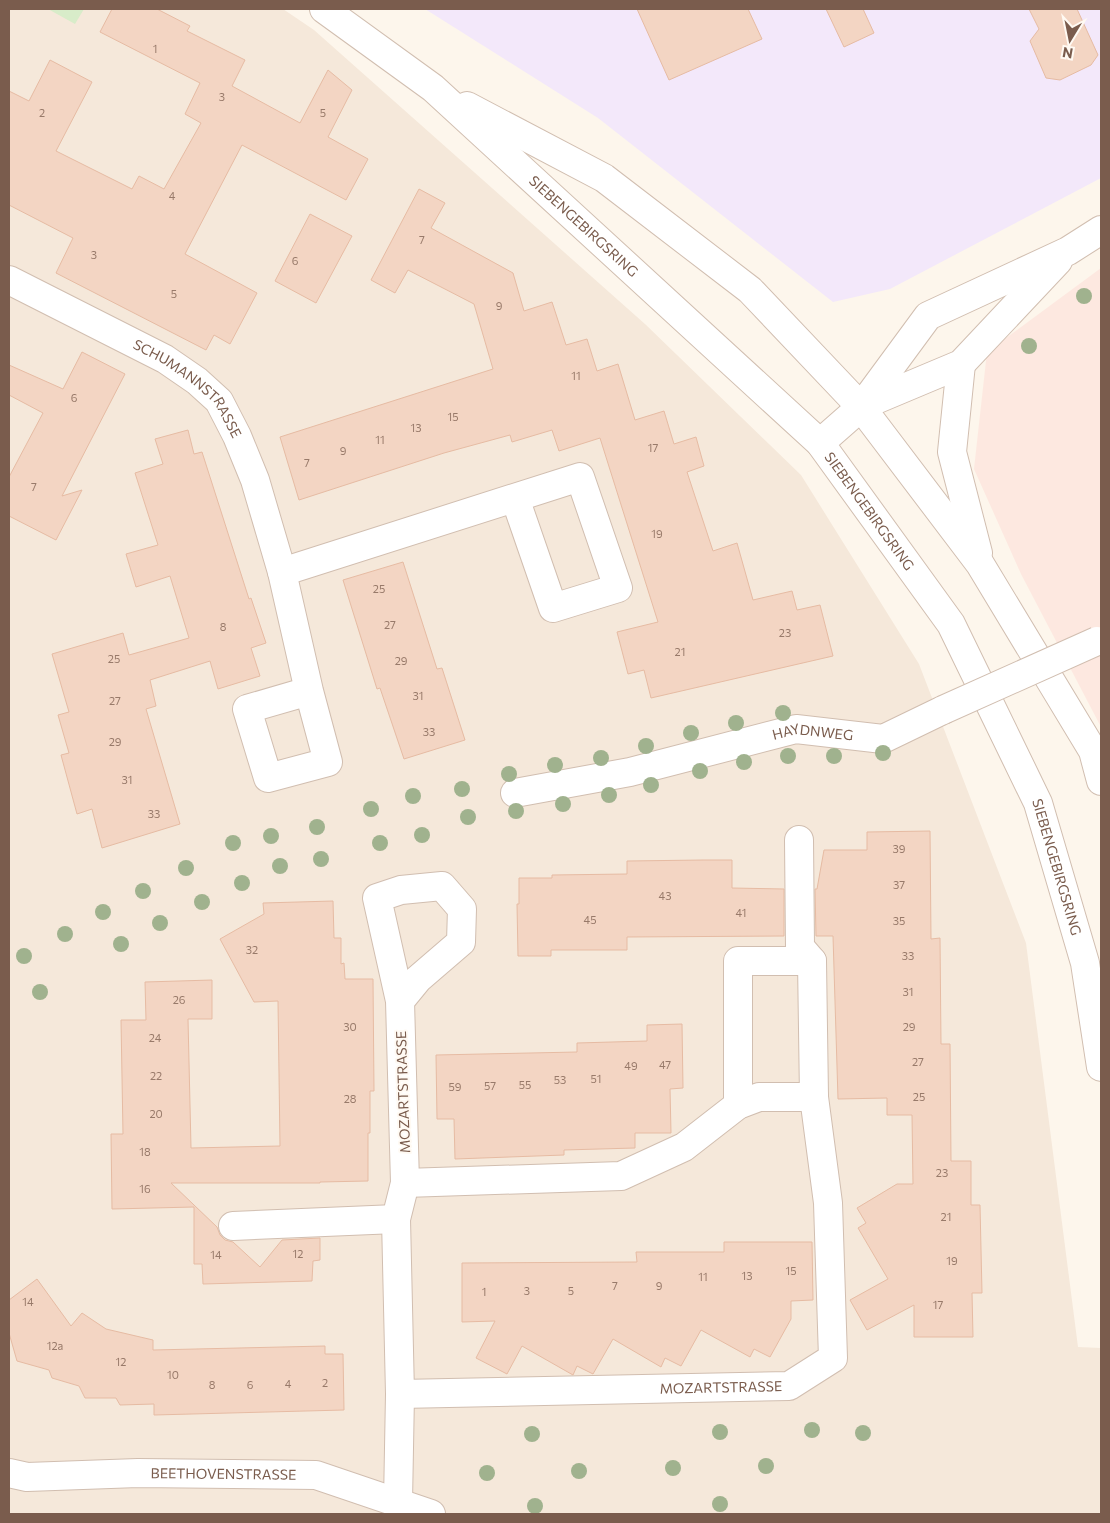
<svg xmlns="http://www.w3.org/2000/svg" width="1110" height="1523" font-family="Commissioner,sans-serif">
<rect width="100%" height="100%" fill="#fdf6ec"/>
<!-- residential -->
<path fill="#f5e8da" d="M 9,9 L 283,9 L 314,30 L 645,324 L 801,475 L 919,664 L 1026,943 L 1078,1347 L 1101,1348 L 1101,1514 L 9,1514 Z"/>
<!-- commercial -->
<path fill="#fde8e0" d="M 1101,268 L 1101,727 L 1021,574 L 974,469 L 987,352 Z"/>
<!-- education -->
<path fill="#f3e8fa" d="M 425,9 L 1101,9 L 1101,178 L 890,289 L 833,302 L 598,118 Z"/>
<!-- green -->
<path fill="#d8ecc9" d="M 48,9 L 84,9 L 75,24 Z"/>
<!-- building -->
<g fill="#f3d5c3" stroke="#e6bba3">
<path d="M 112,9 L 157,9 L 190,26 L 187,31 L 245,60 L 232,86 L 300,123 L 328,70 L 352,90 L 328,137 L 368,159 L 346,200 L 242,145 L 185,254 L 257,293 L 230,344 L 214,335 L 206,350 L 56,273 L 73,238 L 9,205 L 9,91 L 29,101 L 50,60 L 92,82 L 56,151 L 132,189 L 139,176 L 164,189 L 201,123 L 185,114 L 200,83 L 100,32 Z"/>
<path d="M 637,9 L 748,9 L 762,39 L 669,80 Z"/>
<path d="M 826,9 L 863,9 L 874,33 L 844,47 Z"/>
<path d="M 1029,9 L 1077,9 L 1098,55 L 1091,65 L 1060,80 L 1046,78 L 1030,41 L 1039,29 Z"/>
<path d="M 419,189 L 445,203 L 431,228 L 513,273 L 524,311 L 552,302 L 566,345 L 587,339 L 597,371 L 618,364 L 635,420 L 664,411 L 674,444 L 696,437 L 704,466 L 687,472 L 713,551 L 737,543 L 753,600 L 792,591 L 797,610 L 820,605 L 833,656 L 651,698 L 644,670 L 628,674 L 617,632 L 658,622 L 600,438 L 559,451 L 552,430 L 512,442 L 510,435 L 444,453 L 299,500 L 280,437 L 493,369 L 474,304 L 408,270 L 395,293 L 371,280 Z"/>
<path d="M 310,214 L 352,236 L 316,303 L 275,281 Z"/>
<path d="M 82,352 L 125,374 L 62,496 L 82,490 L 56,540 L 9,516 L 9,477 L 43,413 L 9,395 L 9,365 L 63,389 Z"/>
<path d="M 188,430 L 194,454 L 202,452 L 249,599 L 251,598 L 266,643 L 251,648 L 260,676 L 218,689 L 210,661 L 150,680 L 156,706 L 146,709 L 180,824 L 102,848 L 92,809 L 77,814 L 61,755 L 69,753 L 58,715 L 69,712 L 52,654 L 123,633 L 129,655 L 189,638 L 170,576 L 136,587 L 126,554 L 158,545 L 135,473 L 163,464 L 155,439 Z"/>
<path d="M 403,562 L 437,669 L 442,668 L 465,740 L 404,759 L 380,688 L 377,689 L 343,580 Z"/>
<path d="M 930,831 L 931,939 L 940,938 L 941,1044 L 950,1044 L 951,1161 L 971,1161 L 971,1205 L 980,1205 L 982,1293 L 972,1293 L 973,1337 L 914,1337 L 914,1305 L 867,1330 L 850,1300 L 888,1279 L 858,1228 L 866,1223 L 857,1208 L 897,1184 L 913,1184 L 912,1115 L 887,1115 L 887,1098 L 838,1099 L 833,936 L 816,936 L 815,889 L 817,889 L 824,850 L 867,850 L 867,832 Z"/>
<path d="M 703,860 L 732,860 L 732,888 L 784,889 L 784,936 L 627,937 L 627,950 L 551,950 L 551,956 L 518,956 L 517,904 L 519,904 L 519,878 L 552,878 L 552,875 L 627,874 L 627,861 Z"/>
<path d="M 333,901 L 334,938 L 341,938 L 341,964 L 344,963 L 345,979 L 373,979 L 374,1091 L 370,1091 L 370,1133 L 368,1133 L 368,1181 L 320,1182 L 320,1183 L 171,1183 L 217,1227 L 220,1235 L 225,1240 L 233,1242 L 260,1267 L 282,1240 L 320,1238 L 320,1260 L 313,1261 L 312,1281 L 203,1284 L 202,1264 L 194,1264 L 194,1207 L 112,1209 L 111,1134 L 123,1134 L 121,1020 L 146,1020 L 145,982 L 212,980 L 212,1019 L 188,1019 L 191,1148 L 280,1146 L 278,1001 L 254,1002 L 220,939 L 264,914 L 263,903 Z"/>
<path d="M 682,1024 L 683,1088 L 670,1089 L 671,1133 L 635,1133 L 635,1148 L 564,1150 L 564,1155 L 455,1159 L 454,1119 L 437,1119 L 436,1055 L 577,1052 L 577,1043 L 647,1041 L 647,1025 Z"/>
<path d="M 724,1242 L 812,1242 L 813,1300 L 791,1301 L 791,1319 L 770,1357 L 754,1349 L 750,1357 L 701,1330 L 681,1366 L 665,1358 L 661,1367 L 613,1339 L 593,1374 L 577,1366 L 573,1375 L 522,1346 L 507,1374 L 476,1358 L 495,1321 L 462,1322 L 462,1263 L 637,1262 L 636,1252 L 724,1252 Z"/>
<path d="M 37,1279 L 71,1326 L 82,1313 L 106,1329 L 153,1340 L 153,1350 L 325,1346 L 325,1354 L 343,1354 L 344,1410 L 154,1415 L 154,1404 L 120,1405 L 116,1398 L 85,1398 L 79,1386 L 52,1378 L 49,1370 L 17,1361 L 9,1333 L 9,1300 Z"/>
</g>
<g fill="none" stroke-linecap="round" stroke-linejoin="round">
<defs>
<g id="minor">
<path id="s1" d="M 324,9 L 433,88 L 820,443 L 951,624 L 1038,803 L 1085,963 L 1101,1067"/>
<path d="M 467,106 L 604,178 L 750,290 L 861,407 L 980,564 L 1093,751 L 1101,781"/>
<path id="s2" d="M 9,280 L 165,359 L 197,381 L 219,401 L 237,436 L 255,480 L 282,572 L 309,691 L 328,762 L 268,778 L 247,709 L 309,691"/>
<path d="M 961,364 L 952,452 L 978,553"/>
<path d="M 861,406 L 961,364 L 1058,261"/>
<path d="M 820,443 L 861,407 L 928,316 L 1068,251 L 1101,230"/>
<path d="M 282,572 L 580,477 L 618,588 L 553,608 L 515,498"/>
<path id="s3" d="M 515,793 L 630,772 L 796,729 L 883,739 L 943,710"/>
<path d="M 738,1105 L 738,961 L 812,961"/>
<path d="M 405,1183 L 621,1176 L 684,1147 L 738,1105 L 759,1097 L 814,1097"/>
<path d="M 233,1226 L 396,1219"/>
<path id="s4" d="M 400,1394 L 789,1386 L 833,1358 L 828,1203 L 814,1097 L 812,961 L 800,947 L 799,840"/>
<path id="s5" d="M 9,1473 L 27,1477 L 138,1473 L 316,1475 L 431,1514"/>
<path d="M 398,1502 L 400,1394 L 396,1219 L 405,1183 L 400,1001 L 377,898 L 401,890 L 442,886 L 462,909 L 461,942 L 418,979 L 400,1001"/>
</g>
</defs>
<!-- minor casing -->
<use href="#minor" stroke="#d1beb0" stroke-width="30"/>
<!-- minor -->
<use href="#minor" stroke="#fff" stroke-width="28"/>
<defs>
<path id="minor-bridge" d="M 943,710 L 1097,641"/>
</defs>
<!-- minor-bridge casing -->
<use href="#minor-bridge" stroke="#d1beb0" stroke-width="30" stroke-linecap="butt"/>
<!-- minor-bridge -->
<use href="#minor-bridge" stroke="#fff" stroke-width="28"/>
</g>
<!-- trees -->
<g fill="#a0b28e">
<circle cx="1084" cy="296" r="8"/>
<circle cx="1029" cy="346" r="8"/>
<circle cx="783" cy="713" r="8"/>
<circle cx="736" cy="723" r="8"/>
<circle cx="691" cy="733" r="8"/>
<circle cx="646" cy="746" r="8"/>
<circle cx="883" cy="753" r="8"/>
<circle cx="788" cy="756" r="8"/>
<circle cx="834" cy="756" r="8"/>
<circle cx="601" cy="758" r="8"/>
<circle cx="744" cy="762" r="8"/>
<circle cx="555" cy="765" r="8"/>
<circle cx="700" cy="771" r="8"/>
<circle cx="509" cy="774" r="8"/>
<circle cx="651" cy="785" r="8"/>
<circle cx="462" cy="789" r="8"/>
<circle cx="609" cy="795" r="8"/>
<circle cx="413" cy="796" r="8"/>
<circle cx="563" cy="804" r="8"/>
<circle cx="371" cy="809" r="8"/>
<circle cx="516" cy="811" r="8"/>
<circle cx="468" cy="817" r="8"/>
<circle cx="317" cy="827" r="8"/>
<circle cx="422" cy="835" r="8"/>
<circle cx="271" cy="836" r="8"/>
<circle cx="233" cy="843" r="8"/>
<circle cx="380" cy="843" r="8"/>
<circle cx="321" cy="859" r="8"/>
<circle cx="280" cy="866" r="8"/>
<circle cx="186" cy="868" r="8"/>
<circle cx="242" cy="883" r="8"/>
<circle cx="143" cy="891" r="8"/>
<circle cx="202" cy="902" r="8"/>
<circle cx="103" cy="912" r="8"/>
<circle cx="160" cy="923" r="8"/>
<circle cx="65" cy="934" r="8"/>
<circle cx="121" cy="944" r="8"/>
<circle cx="24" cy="956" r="8"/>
<circle cx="40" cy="992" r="8"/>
<circle cx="812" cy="1430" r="8"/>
<circle cx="720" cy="1432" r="8"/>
<circle cx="863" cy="1433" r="8"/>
<circle cx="532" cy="1434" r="8"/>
<circle cx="766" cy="1466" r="8"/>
<circle cx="673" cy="1468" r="8"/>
<circle cx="579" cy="1471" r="8"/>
<circle cx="487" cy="1473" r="8"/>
<circle cx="720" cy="1504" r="8"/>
<circle cx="535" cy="1506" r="8"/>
</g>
<g text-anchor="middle" stroke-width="4" stroke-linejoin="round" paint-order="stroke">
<!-- number labels -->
<g font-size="11" fill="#987a6a">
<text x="155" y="53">1</text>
<text x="222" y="101">3</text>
<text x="42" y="117">2</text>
<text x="323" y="117">5</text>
<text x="172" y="200">4</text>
<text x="422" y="244">7</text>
<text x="94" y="259">3</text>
<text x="295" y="265">6</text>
<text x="174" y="298">5</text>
<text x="499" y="310">9</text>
<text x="576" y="380">11</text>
<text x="74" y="402">6</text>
<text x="453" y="421">15</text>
<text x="416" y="432">13</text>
<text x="380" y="444">11</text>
<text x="653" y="452">17</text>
<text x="343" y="455">9</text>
<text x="307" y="467">7</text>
<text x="34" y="491">7</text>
<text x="657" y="538">19</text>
<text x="379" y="593">25</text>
<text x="390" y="629">27</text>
<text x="223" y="631">8</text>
<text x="785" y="637">23</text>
<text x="680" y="656">21</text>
<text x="114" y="663">25</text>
<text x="401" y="665">29</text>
<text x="418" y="700">31</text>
<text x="115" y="705">27</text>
<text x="429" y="736">33</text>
<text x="115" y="746">29</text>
<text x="127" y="784">31</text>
<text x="154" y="818">33</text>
<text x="899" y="853">39</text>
<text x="899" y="889">37</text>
<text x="665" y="900">43</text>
<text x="741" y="917">41</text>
<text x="590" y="924">45</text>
<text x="899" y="925">35</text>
<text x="252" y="954">32</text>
<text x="908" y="960">33</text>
<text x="908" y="996">31</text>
<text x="179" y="1004">26</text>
<text x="350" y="1031">30</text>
<text x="909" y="1031">29</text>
<text x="155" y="1042">24</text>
<text x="918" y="1066">27</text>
<text x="665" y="1069">47</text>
<text x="631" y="1070">49</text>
<text x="156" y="1080">22</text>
<text x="596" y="1083">51</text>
<text x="560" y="1084">53</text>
<text x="525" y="1089">55</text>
<text x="490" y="1090">57</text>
<text x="455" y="1091">59</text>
<text x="919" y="1101">25</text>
<text x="350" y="1103">28</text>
<text x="156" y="1118">20</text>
<text x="145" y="1156">18</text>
<text x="942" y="1177">23</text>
<text x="145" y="1193">16</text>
<text x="946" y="1221">21</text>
<text x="298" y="1258">12</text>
<text x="216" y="1259">14</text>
<text x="952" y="1265">19</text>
<text x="791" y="1275">15</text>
<text x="747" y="1280">13</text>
<text x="703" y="1281">11</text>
<text x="615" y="1290">7</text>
<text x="659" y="1290">9</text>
<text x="527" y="1295">3</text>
<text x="571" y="1295">5</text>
<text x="484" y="1296">1</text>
<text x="28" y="1306">14</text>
<text x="938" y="1309">17</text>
<text x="55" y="1350">12a</text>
<text x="121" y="1366">12</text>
<text x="173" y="1379">10</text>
<text x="325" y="1387">2</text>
<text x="288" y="1388">4</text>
<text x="212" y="1389">8</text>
<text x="250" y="1389">6</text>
</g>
<!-- street labels -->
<g font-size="14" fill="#7a5c4d" stroke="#fffaf3">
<text dy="5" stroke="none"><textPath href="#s1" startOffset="339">SIEBENGEBIRGSRING</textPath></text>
<text dy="5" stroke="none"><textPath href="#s2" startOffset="212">SCHUMANNSTRASSE</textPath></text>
<text dy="5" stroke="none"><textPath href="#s1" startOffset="744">SIEBENGEBIRGSRING</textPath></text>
<text dy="5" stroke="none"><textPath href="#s3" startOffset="305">HAYDNWEG</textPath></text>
<text dy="5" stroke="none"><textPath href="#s1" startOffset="1149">SIEBENGEBIRGSRING</textPath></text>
<text transform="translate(403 1092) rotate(-92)" y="5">MOZARTSTRASSE</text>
<text dy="5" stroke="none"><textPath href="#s4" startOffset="321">MOZARTSTRASSE</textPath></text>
<text dy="5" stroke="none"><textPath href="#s5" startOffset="215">BEETHOVENSTRASSE</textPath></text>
</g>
</g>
<!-- border -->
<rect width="1110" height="1523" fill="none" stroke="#7a5c4d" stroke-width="20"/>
<!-- north arrow -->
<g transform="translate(1070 40) rotate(190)" stroke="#fffaf3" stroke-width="4" paint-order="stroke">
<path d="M0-4L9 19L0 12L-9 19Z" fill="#7a5c4d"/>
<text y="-8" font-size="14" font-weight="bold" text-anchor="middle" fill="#7a5c4d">N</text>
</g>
</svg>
